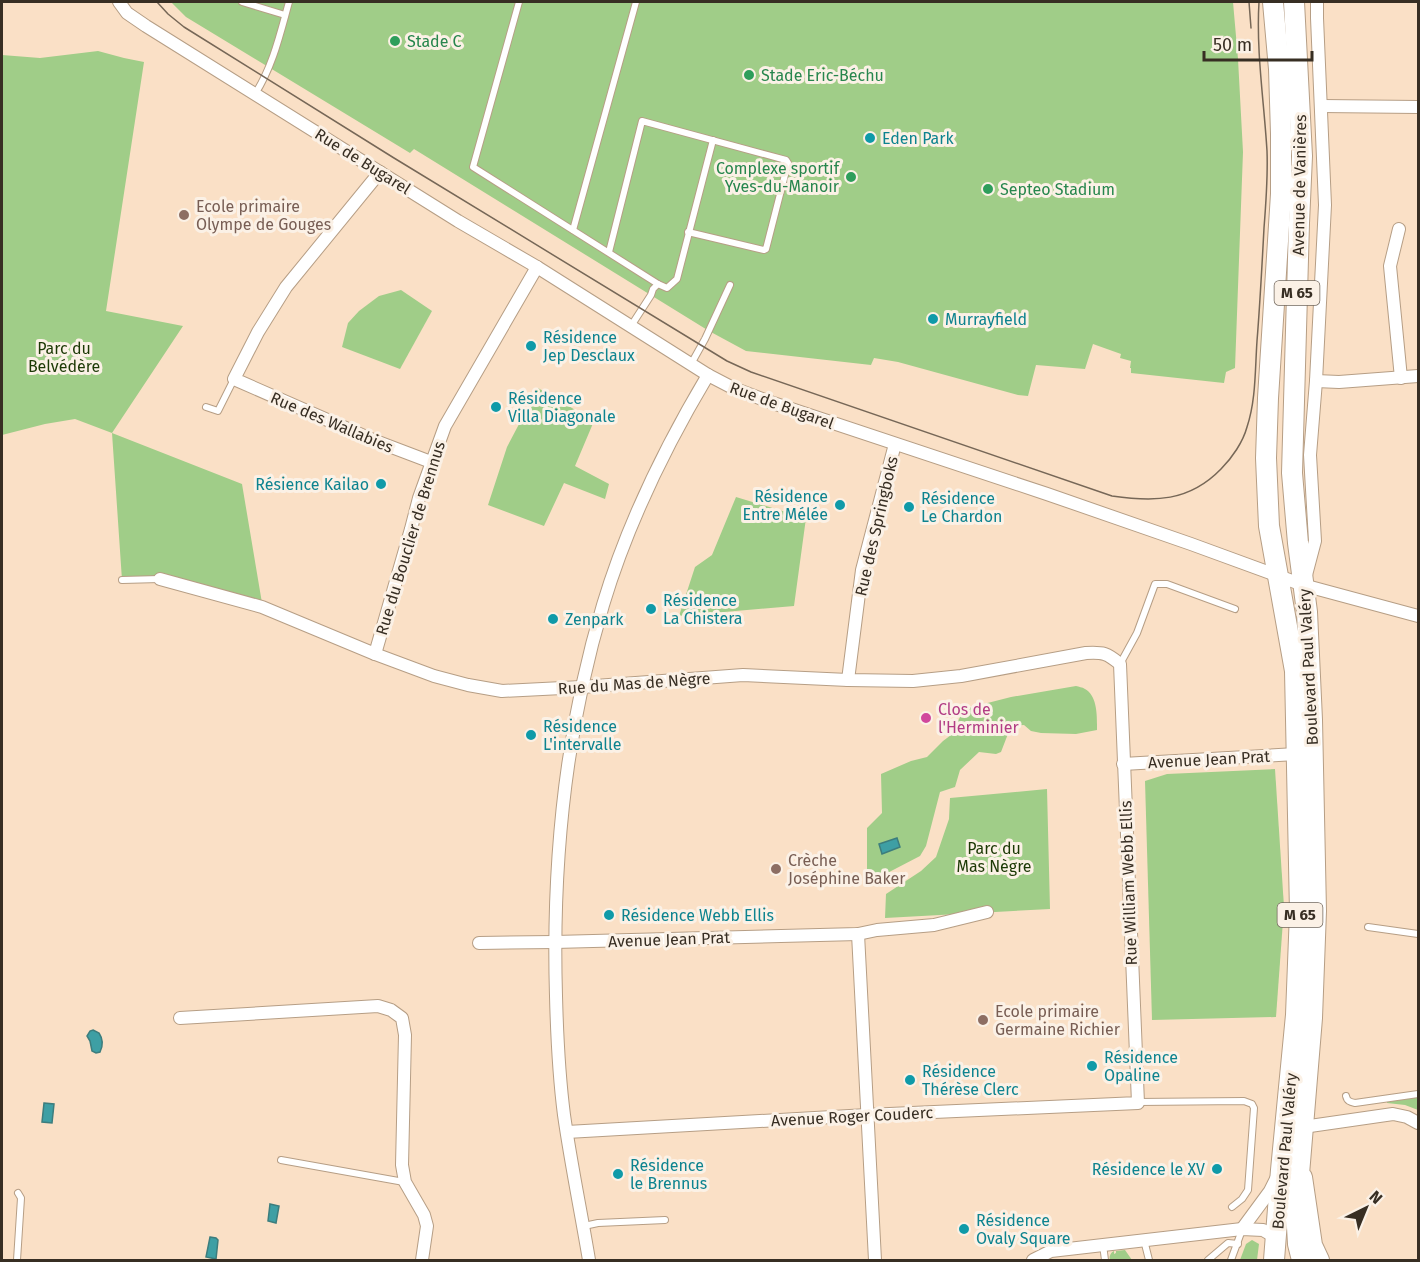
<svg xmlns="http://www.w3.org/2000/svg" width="1420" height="1262" font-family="'Fira Sans',sans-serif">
<rect width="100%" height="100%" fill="#fae0c6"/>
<!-- green -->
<g fill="#a0cd88">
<path d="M 171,2 L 1233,2 L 1238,59 L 1243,152 L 1235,368 L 1226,372 L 1224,383 L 1131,373 L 1131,368 L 1130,368 L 1131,361 L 1120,358 L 1121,354 L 1093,344 L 1085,369 L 1036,365 L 1028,396 L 1018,395 L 898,362 L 874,358 L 871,365 L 746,351 L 709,331 L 414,149 L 410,153 L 186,17 Z"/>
<path d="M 98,51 L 124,58 L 144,62 L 106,311 L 183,326 L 112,433 L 242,484 L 262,603 L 160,579 L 122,580 L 112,433 L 75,419 L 45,424 L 2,435 L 2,55 L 40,58 Z"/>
<path d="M 401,290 L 432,311 L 400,369 L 342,347 L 348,323 L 359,311 L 379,296 Z"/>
<path d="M 538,388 L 594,421 L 575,466 L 609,484 L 605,499 L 564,483 L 544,526 L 488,505 L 507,447 Z"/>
<path d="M 736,497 L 806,518 L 794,606 L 679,616 L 695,567 L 712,555 Z"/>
<path d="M 1076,686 C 1079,687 1082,687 1085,689 C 1098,696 1097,718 1097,730 L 1076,734 L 1041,733 L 1031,731 L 1024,725 L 1011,726 L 1001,752 L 996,754 L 979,752 L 960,770 L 955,787 L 940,792 L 926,846 L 920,856 L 870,882 L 867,871 L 867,828 L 882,813 L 881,774 L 911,761 L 927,757 L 943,741 L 951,735 L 960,717 L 968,708 L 1011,697 Z"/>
<path d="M 1275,769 L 1284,907 L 1276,1017 L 1152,1020 L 1145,781 L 1167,774 Z"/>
<path d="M 1047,789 L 1050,909 L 885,918 L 886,894 L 921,871 L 936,857 L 949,819 L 950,798 Z"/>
<path d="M 1418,1097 L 1418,1110 L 1405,1105 L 1387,1103 L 1387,1102 Z"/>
<path d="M 1252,1240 L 1259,1244 L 1257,1260 L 1240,1260 L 1246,1244 Z"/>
<path d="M 1125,1250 L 1132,1260 L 1110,1260 C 1109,1257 1110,1253 1114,1251 L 1114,1254 L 1116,1253 L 1116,1251 Z"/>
</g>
<!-- water -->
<g fill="#3e9fa4" stroke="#3c7d7d" stroke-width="1.5">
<path d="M 897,838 L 900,847 L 882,854 L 879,844 Z"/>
<path d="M 93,1030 L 99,1033 C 103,1039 103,1046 100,1052 L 96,1053 L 92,1051 L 90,1041 L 87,1036 L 90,1031 Z"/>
<path d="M 44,1103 L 54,1104 L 52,1123 L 42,1122 Z"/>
<path d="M 270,1204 L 279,1206 L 276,1223 L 268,1221 Z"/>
<path d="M 210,1237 L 216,1238 L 218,1240 L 216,1259 L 206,1257 Z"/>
</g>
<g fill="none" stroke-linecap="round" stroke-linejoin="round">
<defs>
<g id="lane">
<path d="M 242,2 L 285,15"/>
<path d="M 519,2 L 473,167 L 658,284 L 653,289 L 651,295 L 631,326"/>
<path d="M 255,94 C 273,66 280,34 289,2"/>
<path d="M 573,230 L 636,2"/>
<path d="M 609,252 L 642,121 L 786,160 L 788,163 L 766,249 L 764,250 L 688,232"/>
<path d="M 658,284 L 667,288 L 677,279 L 713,140"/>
<path d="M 691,364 L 705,339 L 730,285"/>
<path d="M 206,407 L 218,411 L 234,379"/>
<path d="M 122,580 L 160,579"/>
<path d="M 1120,664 L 1137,633 L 1155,584 L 1167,584 L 1235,609"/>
<path d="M 1368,927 L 1418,934"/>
<path d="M 1346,1096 C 1347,1101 1350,1102 1355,1103 L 1418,1094"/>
<path d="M 1138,1102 L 1244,1101 L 1252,1104 L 1254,1108 L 1248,1190 L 1242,1199 L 1232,1207"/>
<path d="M 281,1160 L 404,1182"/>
<path d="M 584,1226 L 598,1223 L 665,1220"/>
<path d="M 1144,1240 L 1149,1260"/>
<path d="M 1103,1245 L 1105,1260"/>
<path d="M 17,1260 L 21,1198 L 18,1193"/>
<path d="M 1208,1260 L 1228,1243 L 1238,1244"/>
<path d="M 1231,1260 L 1242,1230"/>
</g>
<g id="street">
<path d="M 119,2 L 127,13 L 146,26 L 458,221 L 537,267 L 708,375 L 733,388 L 770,402 L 1047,494 L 1191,544 L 1303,585 L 1418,616"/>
<path d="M 1322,106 L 1418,107"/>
<path d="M 380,172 L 286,287 L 258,332 L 234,379 L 373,440 L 431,462"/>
<path d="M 1399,229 L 1390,266 L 1401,378"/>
<path d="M 1316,381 L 1339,382 L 1418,376"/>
<path d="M 1306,575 L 1315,541 L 1310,455 L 1316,381 L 1325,205 L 1317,18 L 1317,2"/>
<path d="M 160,579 L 262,607 L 375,654 L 434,676 L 468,685 L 502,691 L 582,687 L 743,675 L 848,680 L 913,681 L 961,676 L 1086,653 C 1103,652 1107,653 1120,664 L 1138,1103 L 867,1115 L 567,1132"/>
<path d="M 375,654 L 411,529 L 419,498 L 445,426 L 537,267"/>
<path d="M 848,680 L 862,570 L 895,444"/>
<path d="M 1123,764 L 1296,754"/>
<path d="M 858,934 L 875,1260"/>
<path d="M 479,943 L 555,942 L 858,934 L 877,930 L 934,925 L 987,912"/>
<path d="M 180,1018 L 378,1006 L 391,1010 L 402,1018 L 405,1035 L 402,1165 L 405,1182 L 424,1215 L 427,1226 L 422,1260"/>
<path d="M 1303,1127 L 1393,1114 L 1407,1117 L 1418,1123"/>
<path d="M 1242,1229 L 1270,1191 L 1276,1179"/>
<path d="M 589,1260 C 581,1212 571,1164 564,1115 C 559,1076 557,1036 556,996 C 552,864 565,732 603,605 C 627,525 665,447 708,375"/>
<path d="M 1033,1260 L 1051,1251 L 1242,1229 L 1263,1230 L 1275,1237"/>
</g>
<path id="secondary" d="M 1303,1177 L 1313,1245 L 1320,1260"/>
<g id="primary">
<path d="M 1273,2 L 1279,69 L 1281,134 L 1281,194 L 1268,398 L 1266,458 L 1269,526 L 1295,671 L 1300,912 L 1296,1015 L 1281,1170 L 1274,1260"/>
<path d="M 1294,2 L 1302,156 L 1299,223 L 1292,473 L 1298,543 L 1307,612 L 1312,720 L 1316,911 L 1312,1018 L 1296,1210 L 1298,1244 L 1302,1260"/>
</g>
</defs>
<!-- lane casing -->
<use href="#lane" stroke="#b69e85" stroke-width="8"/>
<!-- street casing -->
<use href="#street" stroke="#b69e85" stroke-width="14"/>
<!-- secondary casing -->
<use href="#secondary" stroke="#b69e85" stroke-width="20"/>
<!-- primary casing -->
<use href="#primary" stroke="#b69e85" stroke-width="22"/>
<!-- lane -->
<use href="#lane" stroke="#fff" stroke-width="6"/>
<!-- street -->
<use href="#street" stroke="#fff" stroke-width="12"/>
<!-- secondary -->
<use href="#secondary" stroke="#fff" stroke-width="18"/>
<!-- primary -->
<use href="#primary" stroke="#fff" stroke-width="20"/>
<!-- tram -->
<g stroke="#766757" stroke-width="1.5">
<path d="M 157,2 L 168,14 L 184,27 L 394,158 L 727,361 L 751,372 L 1112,496 C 1154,502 1189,502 1221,469 C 1232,458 1243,442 1247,427 C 1256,400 1255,370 1257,341 C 1260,304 1262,266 1264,228 C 1266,203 1268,177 1267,151 C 1264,101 1256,51 1259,2"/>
<path d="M 1249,2 L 1251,28"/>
</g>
</g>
<!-- markers -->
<g fill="#2e9e5b" stroke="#fbf1e6" stroke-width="2">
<circle cx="395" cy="41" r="6"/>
<circle cx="749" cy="75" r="6"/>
<circle cx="851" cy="177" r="6"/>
<circle cx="988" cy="189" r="6"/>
</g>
<g fill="#0f9aa8" stroke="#fbf1e6" stroke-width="2">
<circle cx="870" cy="138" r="6"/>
<circle cx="933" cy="319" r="6"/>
<circle cx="531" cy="346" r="6"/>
<circle cx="496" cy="407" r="6"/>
<circle cx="381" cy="484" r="6"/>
<circle cx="840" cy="505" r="6"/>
<circle cx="909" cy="507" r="6"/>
<circle cx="651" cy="609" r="6"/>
<circle cx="553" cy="619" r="6"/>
<circle cx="531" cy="735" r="6"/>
<circle cx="609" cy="915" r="6"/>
<circle cx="1092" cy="1066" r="6"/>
<circle cx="910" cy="1080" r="6"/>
<circle cx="1217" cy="1169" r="6"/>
<circle cx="618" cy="1174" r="6"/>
<circle cx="964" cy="1229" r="6"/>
</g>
<g fill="#8d6e63" stroke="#fbf1e6" stroke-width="2">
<circle cx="184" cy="215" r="6"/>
<circle cx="776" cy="869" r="6"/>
<circle cx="983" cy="1020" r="6"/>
</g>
<circle fill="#d1479c" stroke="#fbf1e6" stroke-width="2" cx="926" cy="718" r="6"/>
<g text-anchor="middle" stroke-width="6" stroke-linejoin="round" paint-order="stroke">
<!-- shield labels -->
<g fill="#fbf1e6" stroke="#72685e" stroke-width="1.5">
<rect x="1274.5" y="281" width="45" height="24" rx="4.5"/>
<rect x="1277.5" y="903" width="45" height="24" rx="4.5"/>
</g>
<g font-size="15" font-weight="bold" fill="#372e23">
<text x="1297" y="298">M 65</text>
<text x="1300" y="920">M 65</text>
</g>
<!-- leisure labels -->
<g font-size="16" fill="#27864d" stroke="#fbf1e6" text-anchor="start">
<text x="407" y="47">Stade C</text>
<text x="761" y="81">Stade Eric-Béchu</text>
<text x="839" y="174" text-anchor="end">Complexe sportif<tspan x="839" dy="18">Yves-du-Manoir</tspan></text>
<text x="1000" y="195">Septeo Stadium</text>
</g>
<!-- culture labels -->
<g font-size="16" fill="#0d838f" stroke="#fbf1e6" text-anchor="start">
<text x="882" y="144">Eden Park</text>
<text x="945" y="325">Murrayfield</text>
<text x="543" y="343">Résidence<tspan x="543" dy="18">Jep Desclaux</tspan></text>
<text x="508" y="404">Résidence<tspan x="508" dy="18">Villa Diagonale</tspan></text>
<text x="369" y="490" text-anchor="end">Résience Kailao</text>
<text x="828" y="502" text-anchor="end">Résidence<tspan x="828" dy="18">Entre Mélée</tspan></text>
<text x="921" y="504">Résidence<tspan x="921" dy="18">Le Chardon</tspan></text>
<text x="663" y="606">Résidence<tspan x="663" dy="18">La Chistera</tspan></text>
<text x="565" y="625">Zenpark</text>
<text x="543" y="732">Résidence<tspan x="543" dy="18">L'intervalle</tspan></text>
<text x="621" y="921">Résidence Webb Ellis</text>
<text x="1104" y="1063">Résidence<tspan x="1104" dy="18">Opaline</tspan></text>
<text x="922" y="1077">Résidence<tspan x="922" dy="18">Thérèse Clerc</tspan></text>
<text x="630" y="1171">Résidence<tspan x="630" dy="18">le Brennus</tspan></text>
<text x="1205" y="1175" text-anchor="end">Résidence le XV</text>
<text x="976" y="1226">Résidence<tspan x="976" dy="18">Ovaly Square</tspan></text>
</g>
<!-- street labels -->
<g font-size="16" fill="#372e23" stroke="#fbf1e6">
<text transform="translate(363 161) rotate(32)" y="6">Rue de Bugarel</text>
<text transform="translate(1299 185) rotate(-89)" y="6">Avenue de Vanières</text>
<text transform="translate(782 405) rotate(20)" y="6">Rue de Bugarel</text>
<text transform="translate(332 422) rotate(23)" y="6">Rue des Wallabies</text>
<text transform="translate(876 526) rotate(-77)" y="6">Rue des Springboks</text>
<text transform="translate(410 538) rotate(-73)" y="6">Rue du Bouclier de Brennus</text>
<text transform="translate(1308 667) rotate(-93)" y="6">Boulevard Paul Valéry</text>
<text transform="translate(634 683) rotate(-4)" y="6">Rue du Mas de Nègre</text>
<text transform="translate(1209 759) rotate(-3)" y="6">Avenue Jean Prat</text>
<text transform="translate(1128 883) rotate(-92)" y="6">Rue William Webb Ellis</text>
<text transform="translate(669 939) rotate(-2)" y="6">Avenue Jean Prat</text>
<text transform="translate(852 1116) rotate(-3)" y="6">Avenue Roger Couderc</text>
<text transform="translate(1284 1151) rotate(-85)" y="6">Boulevard Paul Valéry</text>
</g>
<!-- education labels -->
<g font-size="16" fill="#785e54" stroke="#fbf1e6" text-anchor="start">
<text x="196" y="212">Ecole primaire<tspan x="196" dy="18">Olympe de Gouges</tspan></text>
<text x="788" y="866">Crèche<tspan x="788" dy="18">Joséphine Baker</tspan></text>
<text x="995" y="1017">Ecole primaire<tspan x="995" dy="18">Germaine Richier</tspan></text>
</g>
<!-- park labels -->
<g font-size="16" fill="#1c3905" stroke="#fbf1e6">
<text x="64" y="354">Parc du<tspan x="64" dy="18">Belvédère</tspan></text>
<text x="994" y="854">Parc du<tspan x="994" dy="18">Mas Nègre</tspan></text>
</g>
<!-- hotel labels -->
<g font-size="16" fill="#b23c85" stroke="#fbf1e6" text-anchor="start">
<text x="938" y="715">Clos de<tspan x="938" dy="18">l'Herminier</tspan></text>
</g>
</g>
<!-- border -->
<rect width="1420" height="1262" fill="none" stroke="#372e23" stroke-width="6"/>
<!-- north arrow -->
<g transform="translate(1366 1208) rotate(43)" stroke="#fbf1e6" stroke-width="4.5" paint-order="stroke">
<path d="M0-4.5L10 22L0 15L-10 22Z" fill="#372e23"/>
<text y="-9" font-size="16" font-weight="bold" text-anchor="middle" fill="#372e23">N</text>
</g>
<!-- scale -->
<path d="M1204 51v9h108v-9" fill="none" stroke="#372e23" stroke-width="3"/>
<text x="1213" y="51" font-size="18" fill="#372e23" stroke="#fbf1e6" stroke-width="4.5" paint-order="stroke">50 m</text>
</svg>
